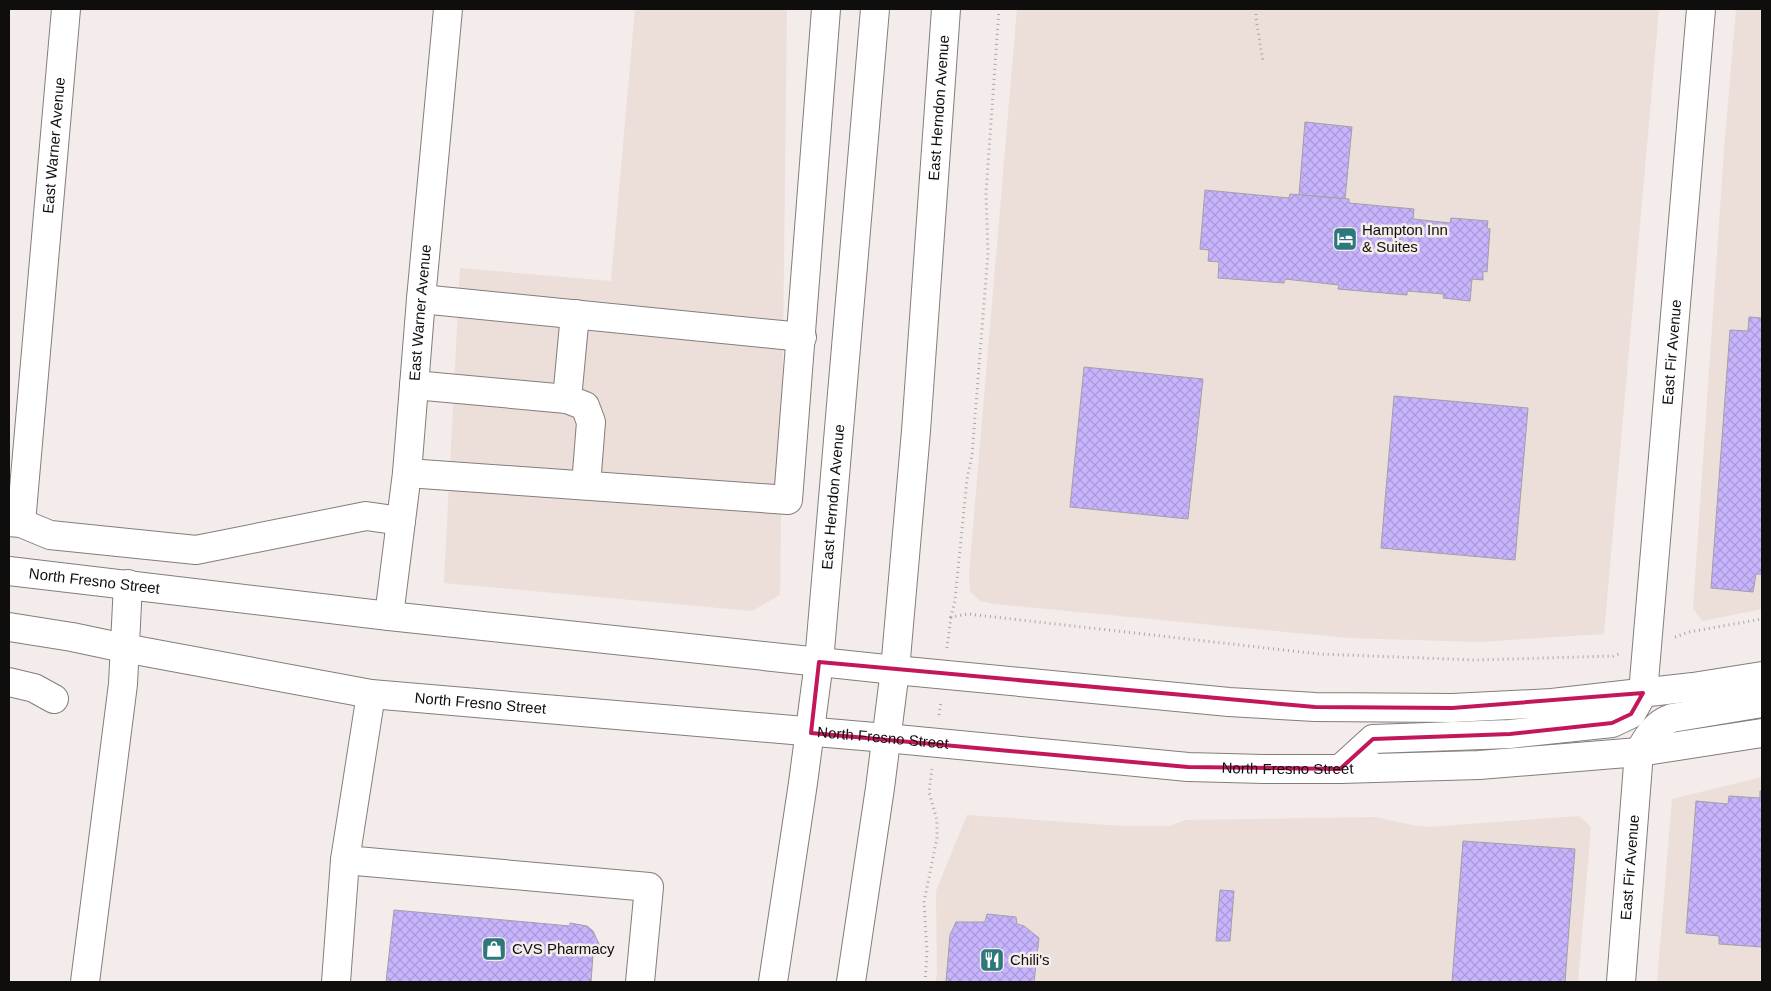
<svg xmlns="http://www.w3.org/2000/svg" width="1771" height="991" font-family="Arial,sans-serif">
<defs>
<pattern id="building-cross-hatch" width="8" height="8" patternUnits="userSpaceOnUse" patternTransform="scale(1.25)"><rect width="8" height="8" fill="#c7b4fd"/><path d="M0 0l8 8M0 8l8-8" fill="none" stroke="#aa9ad8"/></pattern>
</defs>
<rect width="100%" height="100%" fill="#f3ecea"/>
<!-- built -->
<g fill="#ecded9">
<path d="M 635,9 L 787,9 L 780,595 L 752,611 L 444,583 L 460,268 L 611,281 Z"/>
<path d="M 1017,9 L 1659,9 L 1604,634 L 1479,642 L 1349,638 L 994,604 L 980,601 L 970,591 L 969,574 Z"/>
<path d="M 1736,9 L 1762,9 L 1762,609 L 1702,621 L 1693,608 L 1724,150 Z"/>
<path d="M 1762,777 L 1762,982 L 1657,982 L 1672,799 Z"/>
<path d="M 967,815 L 1123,826 L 1170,826 L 1185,820 L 1375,817 L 1412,825 L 1428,827 L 1579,816 L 1591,827 L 1578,982 L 935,982 L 937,976 L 936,891 Z"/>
</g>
<!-- building -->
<g fill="url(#building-cross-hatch)" stroke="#a1a0a6">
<path d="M 1305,122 L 1352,127 L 1345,199 L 1299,195 Z"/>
<path d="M 1205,190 L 1289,198 L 1290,194 L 1349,199 L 1349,203 L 1414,209 L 1413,219 L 1450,223 L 1451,218 L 1488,221 L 1487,228 L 1490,229 L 1487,272 L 1483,271 L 1483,280 L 1472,279 L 1470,301 L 1443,298 L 1444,294 L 1407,291 L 1407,295 L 1338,289 L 1339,285 L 1285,279 L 1284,283 L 1218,278 L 1219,262 L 1208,261 L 1209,250 L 1200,249 Z"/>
<path d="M 1749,317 L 1762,318 L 1762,574 L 1756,574 L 1753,592 L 1711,588 L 1730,330 L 1748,331 Z"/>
<path d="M 1084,367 L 1203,379 L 1188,519 L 1070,507 Z"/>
<path d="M 1394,396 L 1528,408 L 1515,560 L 1381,548 Z"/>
<path d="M 1760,791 L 1762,791 L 1762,947 L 1719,944 L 1719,936 L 1686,933 L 1696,801 L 1728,804 L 1729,796 L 1760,798 Z"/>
<path d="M 1463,841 L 1575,849 L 1565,982 L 1452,982 Z"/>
<path d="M 1220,890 L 1234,891 L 1230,941 L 1216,941 Z"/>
<path d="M 394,910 L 570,926 L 570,923 L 587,926 L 593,931 L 599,944 L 598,955 L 593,955 L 591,982 L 386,982 Z"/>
<path d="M 987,914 L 1016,917 L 1017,924 L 1024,926 L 1039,938 L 1034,982 L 946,982 L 950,935 L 956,922 L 985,922 Z"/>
</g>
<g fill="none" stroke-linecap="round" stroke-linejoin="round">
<defs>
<g id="minor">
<path d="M 421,299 L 802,337"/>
<path d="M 414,385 L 567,399 L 585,406 L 591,422 L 586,485"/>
<path d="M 567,399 L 575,314"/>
<path d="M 407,473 L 788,500 L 826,9"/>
<path d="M 9,522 L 21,523 L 50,535 L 196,550 L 366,516 L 401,521"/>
<path id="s1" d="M 21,523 L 66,9"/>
<path id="s2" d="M 389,616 L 407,473 L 421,299 L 448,9"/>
<path d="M 9,682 L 34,688 L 54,699"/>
<path id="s3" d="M 1643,693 L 1701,9"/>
<path d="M 345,860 L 649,887 L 640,982"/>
<path d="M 85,982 L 123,684 L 128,584"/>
<path d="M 336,982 L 345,860 L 371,694"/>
<path id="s4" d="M 1621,982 L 1639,752"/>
</g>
<g id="major">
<path id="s5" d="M 9,571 L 389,616 L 895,670 L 1229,702 L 1315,707 L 1452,708 L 1552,703 L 1693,687 L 1762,676"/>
<path id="s6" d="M 9,627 L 72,637 L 124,648 L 371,694 L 886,738 L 1188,767 L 1264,769 L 1340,769 L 1479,765 L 1639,752 L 1762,733"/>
<path d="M 1639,752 C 1648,736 1655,724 1672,718 L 1762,703"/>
<path d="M 1340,769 L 1373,739 L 1510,734 L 1612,723 L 1631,714 L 1643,693"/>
<path id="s7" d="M 773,982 L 803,783 L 819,662 L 875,9"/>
<path id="s8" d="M 851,982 L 880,788 L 895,670 L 916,431 L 946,9"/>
</g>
</defs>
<!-- minor casing -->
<use href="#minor" stroke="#837d7b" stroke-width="30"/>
<!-- major casing -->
<use href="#major" stroke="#837d7b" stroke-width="30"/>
<!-- path -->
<g stroke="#aaa4a3" stroke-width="3" stroke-dasharray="1 4" stroke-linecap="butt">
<path d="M 999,9 L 986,193 L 988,253 L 972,455 L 967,479 L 955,600 L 951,617 L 968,614 L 1319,654 L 1475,660 L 1613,656 L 1619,654"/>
<path d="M 1256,9 L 1256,18 L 1263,62"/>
<path d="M 1675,637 L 1689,632 L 1762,619"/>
<path d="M 947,648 L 951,617"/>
<path d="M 939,715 L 941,702"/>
<path d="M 925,982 L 927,953 L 924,902 L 937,838 L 937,820 L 929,792 L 932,769"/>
</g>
<!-- minor -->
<use href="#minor" stroke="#fff" stroke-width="28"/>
<!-- major -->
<use href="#major" stroke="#fff" stroke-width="28"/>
</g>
<!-- marked area -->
<path fill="none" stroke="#c2185b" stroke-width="4" stroke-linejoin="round" d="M 819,662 L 1315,707 L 1452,708 L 1643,693 L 1631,714 L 1612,723 L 1510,734 L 1373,739 L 1340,769 L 1188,767 L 811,733 Z"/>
<!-- icons -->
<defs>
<symbol id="hotel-square" viewBox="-11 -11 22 22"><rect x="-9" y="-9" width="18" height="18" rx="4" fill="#2e777c" stroke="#f3ecea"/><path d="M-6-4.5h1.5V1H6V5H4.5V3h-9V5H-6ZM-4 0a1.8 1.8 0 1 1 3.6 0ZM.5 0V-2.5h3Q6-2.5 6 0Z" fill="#fff"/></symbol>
<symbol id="shop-square" viewBox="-11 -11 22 22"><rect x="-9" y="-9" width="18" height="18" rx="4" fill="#2e777c" stroke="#f3ecea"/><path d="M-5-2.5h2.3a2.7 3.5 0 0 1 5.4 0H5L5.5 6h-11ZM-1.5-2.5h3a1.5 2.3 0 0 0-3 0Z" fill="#fff"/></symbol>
<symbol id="restaurant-square" viewBox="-11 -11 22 22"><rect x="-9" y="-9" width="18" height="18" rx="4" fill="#2e777c" stroke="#f3ecea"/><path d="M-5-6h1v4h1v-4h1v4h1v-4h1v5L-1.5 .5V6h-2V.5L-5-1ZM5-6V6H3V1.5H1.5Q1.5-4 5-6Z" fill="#fff"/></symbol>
</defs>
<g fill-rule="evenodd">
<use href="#hotel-square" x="1331" y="225" width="28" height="28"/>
<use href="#shop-square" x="480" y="935" width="28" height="28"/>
<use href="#restaurant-square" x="978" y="946" width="28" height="28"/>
</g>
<g text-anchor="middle" stroke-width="5" stroke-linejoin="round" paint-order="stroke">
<!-- street labels -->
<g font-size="15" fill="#100e0d" stroke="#f3ecea">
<text dy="5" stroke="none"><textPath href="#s8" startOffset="879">East Herndon Avenue</textPath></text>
<text dy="5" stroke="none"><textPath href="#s1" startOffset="379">East Warner Avenue</textPath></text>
<text dy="5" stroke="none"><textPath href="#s2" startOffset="305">East Warner Avenue</textPath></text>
<text dy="5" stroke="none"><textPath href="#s3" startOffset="342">East Fir Avenue</textPath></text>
<text dy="5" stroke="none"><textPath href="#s7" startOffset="489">East Herndon Avenue</textPath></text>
<text dy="5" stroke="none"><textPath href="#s5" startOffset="86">North Fresno Street</textPath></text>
<text dy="5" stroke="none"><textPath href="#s6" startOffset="478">North Fresno Street</textPath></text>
<text dy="5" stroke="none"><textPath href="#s6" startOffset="882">North Fresno Street</textPath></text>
<text dy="5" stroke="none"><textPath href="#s6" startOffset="1288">North Fresno Street</textPath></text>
<text dy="5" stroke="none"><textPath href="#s4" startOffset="115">East Fir Avenue</textPath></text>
</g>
<!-- poi labels -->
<g font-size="15" fill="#100e0d" stroke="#f3ecea" text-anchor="start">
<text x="1362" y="235">Hampton Inn<tspan x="1362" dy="17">&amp; Suites</tspan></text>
<text x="512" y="954">CVS Pharmacy</text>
<text x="1010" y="965">Chili's</text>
</g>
</g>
<!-- border -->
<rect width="1771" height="991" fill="none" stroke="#100e0d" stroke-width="20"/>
</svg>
